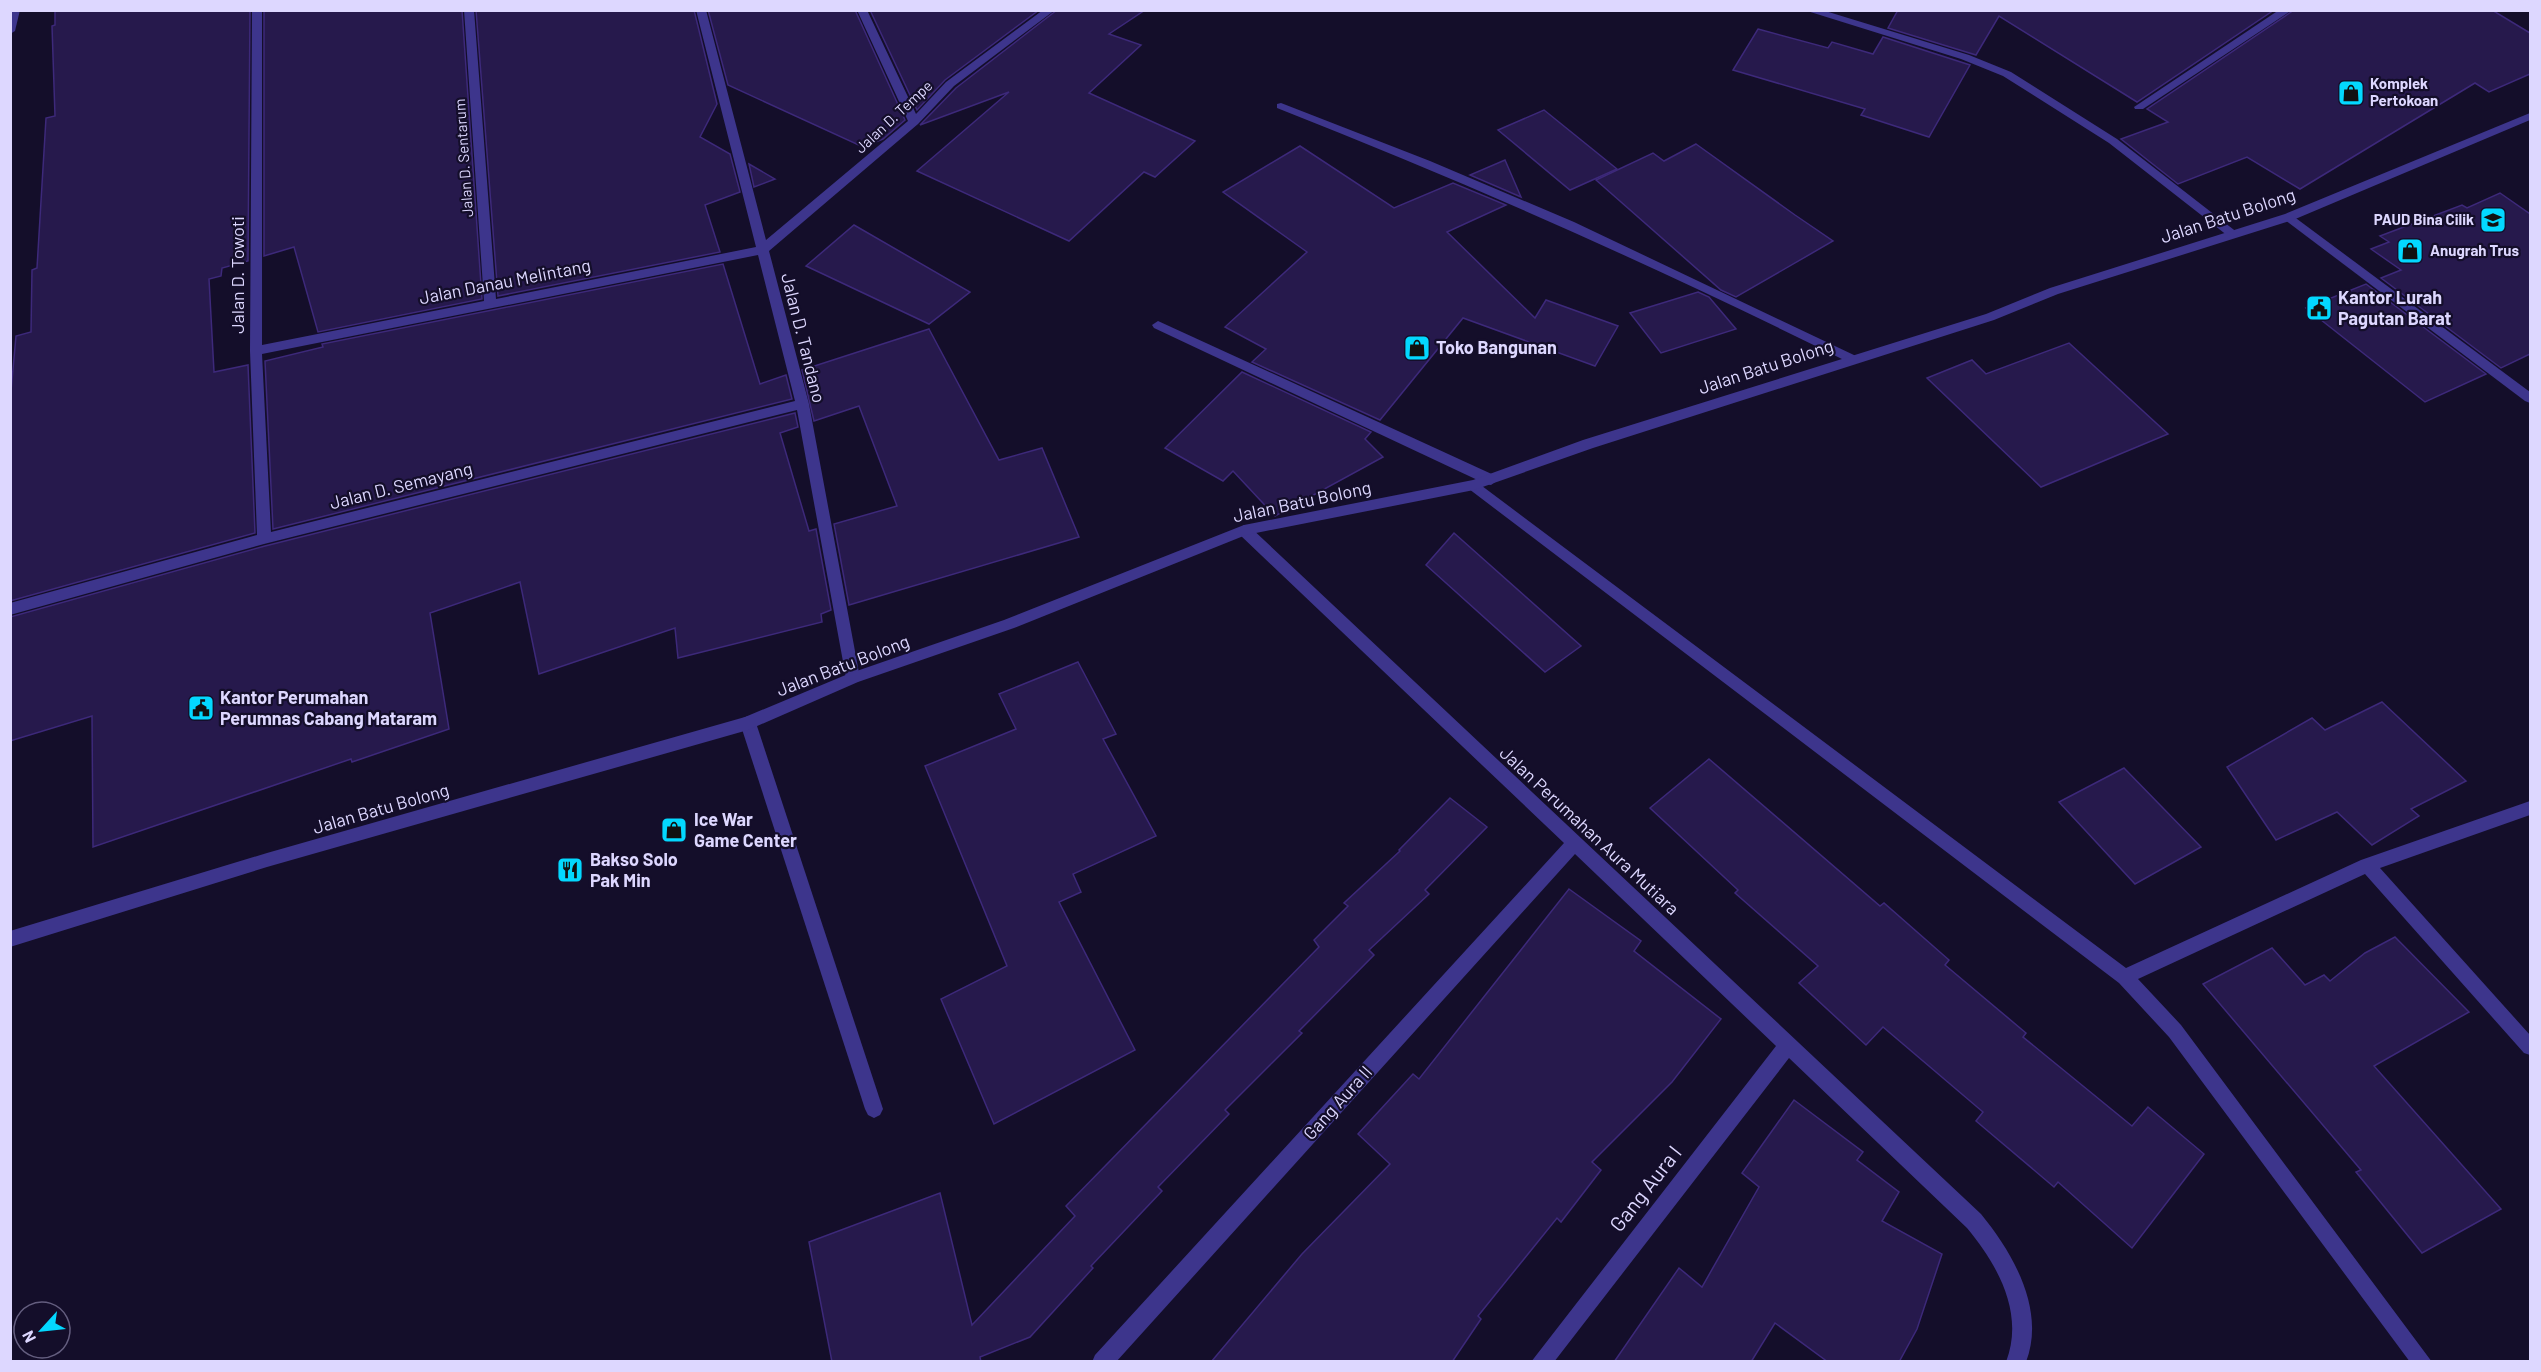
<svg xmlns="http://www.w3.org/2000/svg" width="2541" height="1372" font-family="Barlow,sans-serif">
<rect width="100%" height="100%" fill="#140e2a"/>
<!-- building -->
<g fill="#26194c" stroke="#3d297a" stroke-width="1.5">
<path d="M 55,10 L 250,10 L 248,261 L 222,268 L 221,276 L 209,279 L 214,372 L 248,365 L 255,533 L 10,601 L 10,402 L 16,336 L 31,332 L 32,270 L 37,268 L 46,118 L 55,116 L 52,26 L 55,25 Z"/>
<path d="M 264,10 L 462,10 L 482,299 L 318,332 L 294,247 L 264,256 Z"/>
<path d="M 476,10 L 694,10 L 717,104 L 700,137 L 730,154 L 740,192 L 705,205 L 720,252 L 498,296 Z"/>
<path d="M 708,10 L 855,10 L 905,120 L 883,139 L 863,147 L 728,85 Z"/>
<path d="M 870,10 L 1039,10 L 945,80 L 917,110 Z"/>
<path d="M 1057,10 L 1145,10 L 1109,34 L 1141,45 L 1089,93 L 1195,141 L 1155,177 L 1144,172 L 1069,241 L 917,171 L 1009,92 L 920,125 L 956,88 Z"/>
<path d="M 1898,10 L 2274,10 L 2137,102 L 1999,16 L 1976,55 L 1888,28 Z"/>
<path d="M 2294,10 L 2492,10 L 2530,33 L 2530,74 L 2489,92 L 2475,83 L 2300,189 L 2247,157 L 2178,184 L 2121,139 L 2168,122 L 2147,109 Z"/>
<path d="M 1758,29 L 1828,48 L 1832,42 L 1873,54 L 1883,37 L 1970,65 L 1929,137 L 1861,115 L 1865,109 L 1733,70 Z"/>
<path d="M 1544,110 L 1617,169 L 1570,190 L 1498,130 Z"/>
<path d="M 1696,144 L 1795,215 L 1833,241 L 1736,297 L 1721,290 L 1596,180 L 1653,153 L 1664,161 Z"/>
<path d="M 1300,146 L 1394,208 L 1453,183 L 1506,205 L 1447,232 L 1535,318 L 1546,300 L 1618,326 L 1595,366 L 1463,318 L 1380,420 L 1252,362 L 1266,349 L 1225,327 L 1307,252 L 1223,192 Z"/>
<path d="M 1505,160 L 1521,197 L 1470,175 Z"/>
<path d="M 749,164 L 775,179 L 754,187 Z"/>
<path d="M 2500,193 L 2530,214 L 2530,354 L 2501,368 L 2381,278 L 2401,270 L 2371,249 L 2389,242 L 2380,236 L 2462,205 L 2467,208 Z"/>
<path d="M 854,225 L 970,292 L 929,324 L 806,266 Z"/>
<path d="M 723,264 L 760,384 L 786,375 L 792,399 L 273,529 L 265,361 L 323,347 L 322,344 Z"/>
<path d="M 2366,284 L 2486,374 L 2425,402 L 2306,308 Z"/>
<path d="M 1698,292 L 1709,297 L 1736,329 L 1661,353 L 1630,313 Z"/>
<path d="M 929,329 L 999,460 L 1042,448 L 1079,537 L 849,605 L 834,524 L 897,506 L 859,406 L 814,421 L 802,370 Z"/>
<path d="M 2069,343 L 2168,434 L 2041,487 L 1927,378 L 1972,360 L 1986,374 Z"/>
<path d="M 1242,372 L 1371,432 L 1365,439 L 1383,457 L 1275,516 L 1233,471 L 1223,481 L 1165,448 Z"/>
<path d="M 795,413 L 798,427 L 780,433 L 809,531 L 816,529 L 831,610 L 821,614 L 822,622 L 678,658 L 675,628 L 539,674 L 520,582 L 430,613 L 449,729 L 352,762 L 351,759 L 93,847 L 92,716 L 10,741 L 10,617 L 265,546 Z"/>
<path d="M 1454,533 L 1581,646 L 1545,672 L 1426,565 Z"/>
<path d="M 1078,662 L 1116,734 L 1103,739 L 1156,836 L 1073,874 L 1081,892 L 1059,902 L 1135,1050 L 994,1124 L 941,999 L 1007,966 L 925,766 L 1016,729 L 999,694 Z"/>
<path d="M 2382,702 L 2466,781 L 2411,809 L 2419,816 L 2372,845 L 2337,812 L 2276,840 L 2227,767 L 2312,718 L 2325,730 Z"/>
<path d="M 1709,759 L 1880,906 L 1884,903 L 1949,960 L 1945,965 L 2026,1033 L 2023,1037 L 2132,1126 L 2148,1107 L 2204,1154 L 2132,1248 L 2058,1182 L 2054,1187 L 1976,1121 L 1983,1112 L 1883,1027 L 1866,1045 L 1799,983 L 1818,966 L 1735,893 L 1738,890 L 1650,808 Z"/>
<path d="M 2124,768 L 2201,847 L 2135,884 L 2059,802 Z"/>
<path d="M 1450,798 L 1487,827 L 1425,890 L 1429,894 L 1369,950 L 1374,955 L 1299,1031 L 1302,1033 L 1225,1110 L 1229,1114 L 1158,1187 L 1162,1191 L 1091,1266 L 1093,1268 L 1030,1337 L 980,1357 L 981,1362 L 832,1362 L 809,1242 L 940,1193 L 972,1325 L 1075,1216 L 1066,1206 L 1319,947 L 1314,940 L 1348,906 L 1344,903 L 1400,851 L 1399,850 Z"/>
<path d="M 1569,889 L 1641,941 L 1634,951 L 1721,1019 L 1672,1082 L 1592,1162 L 1601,1170 L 1561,1222 L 1557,1218 L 1478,1316 L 1481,1319 L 1452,1362 L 1211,1362 L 1302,1254 L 1390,1164 L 1358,1134 L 1413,1074 L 1419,1079 Z"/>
<path d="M 2395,937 L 2469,1012 L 2374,1066 L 2501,1209 L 2422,1253 L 2356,1172 L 2361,1170 L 2203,984 L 2272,948 L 2305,985 L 2324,975 L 2330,981 L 2365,953 Z"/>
<path d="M 1794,1100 L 1863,1152 L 1857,1160 L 1899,1192 L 1882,1221 L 1942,1254 L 1917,1329 L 1899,1362 L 1828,1362 L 1775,1323 L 1751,1362 L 1614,1362 L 1679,1268 L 1702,1287 L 1759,1187 L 1742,1173 Z"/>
</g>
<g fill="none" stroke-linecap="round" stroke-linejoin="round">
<!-- minor -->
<g fill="#3d358c" fill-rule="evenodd">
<path d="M 252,10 L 262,10 L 262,345 L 484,301 L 464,10 L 474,10 L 496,299 L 756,247 L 696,10 L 706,10 L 766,240 L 908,121 L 857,10 L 867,10 L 916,114 L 946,82 L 1043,10 L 1055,10 L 954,86 L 918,124 L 769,251 L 809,404 L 860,678 L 858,682 L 848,682 L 846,678 L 797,410 L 264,544 L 10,615 L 10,603 L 257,535 L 250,351 ZM 758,255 L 795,401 L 271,532 L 262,354 Z"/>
<path d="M 1804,10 L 1822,10 L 1969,55 L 2011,72 L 2117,139 L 2238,233 L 2236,236 L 2228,236 L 2109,143 L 2003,76 L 1961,59 Z"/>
<path d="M 2279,10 L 2292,10 L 2143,109 L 2135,109 L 2134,107 Z"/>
<path d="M 1281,103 L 1430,161 L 1574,222 L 1856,356 L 1858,359 L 1856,362 L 1848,362 C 1661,269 1471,184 1277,108 L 1277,104 Z"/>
<path d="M 2289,213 L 2530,392 L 2530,403 L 2525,401 L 2285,220 L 2283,217 Z"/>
<path d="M 1158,321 L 1496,476 L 1498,480 L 1491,485 L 1486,484 L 1154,328 L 1152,325 Z"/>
<path d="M 1474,480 L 2126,968 L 2361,860 L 2530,801 L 2530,815 L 2380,868 L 2530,1035 L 2530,1055 L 2524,1053 L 2365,874 L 2138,979 L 2181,1025 L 2432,1362 L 2410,1362 L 2169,1037 L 2119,983 L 1469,489 L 1467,485 Z"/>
<path d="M 1244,525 L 1249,526 L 1981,1214 C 2013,1253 2046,1310 2026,1362 L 2006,1362 C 2025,1313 1997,1264 1967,1228 L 1789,1058 L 1554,1362 L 1531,1362 L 1776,1046 L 1575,854 L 1116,1362 L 1092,1362 L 1095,1355 L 1564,843 L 1239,534 L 1237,530 Z"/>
<path d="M 748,716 L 753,718 L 756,723 L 883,1109 L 880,1115 L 874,1118 L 868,1115 L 865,1109 L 740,723 L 743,718 Z"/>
</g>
<!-- tertiary -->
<g fill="#3d358c" fill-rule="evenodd">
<path d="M 10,10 L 20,10 L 15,31 L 10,34 Z"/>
<path d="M 2530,113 L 2530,120 L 2293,220 L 2058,294 L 1994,320 L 1593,448 L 1474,490 L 1246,535 L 1014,628 L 858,682 L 748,730 L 267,867 L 10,947 L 10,931 L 267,853 L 745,717 L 848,674 L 1004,620 L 1244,525 L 1473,480 L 1583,440 L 1986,314 L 2050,288 L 2285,214 Z"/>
</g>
</g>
<!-- icons -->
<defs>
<symbol id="shop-square" viewBox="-11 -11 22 22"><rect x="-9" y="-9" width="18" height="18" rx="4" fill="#03d8ff" stroke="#140e2a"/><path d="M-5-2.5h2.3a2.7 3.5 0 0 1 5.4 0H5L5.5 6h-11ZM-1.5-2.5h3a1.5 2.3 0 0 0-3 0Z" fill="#111"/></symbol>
<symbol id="school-square" viewBox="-11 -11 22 22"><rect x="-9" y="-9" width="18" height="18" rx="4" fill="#03d8ff" stroke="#140e2a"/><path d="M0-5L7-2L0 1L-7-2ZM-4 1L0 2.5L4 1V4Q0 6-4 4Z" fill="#111"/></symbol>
<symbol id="civic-square" viewBox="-11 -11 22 22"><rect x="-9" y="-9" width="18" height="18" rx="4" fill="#03d8ff" stroke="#140e2a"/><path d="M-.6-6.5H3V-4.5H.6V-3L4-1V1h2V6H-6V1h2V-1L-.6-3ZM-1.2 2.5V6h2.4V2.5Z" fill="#111"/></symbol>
<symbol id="restaurant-square" viewBox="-11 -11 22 22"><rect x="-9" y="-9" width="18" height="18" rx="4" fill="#03d8ff" stroke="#140e2a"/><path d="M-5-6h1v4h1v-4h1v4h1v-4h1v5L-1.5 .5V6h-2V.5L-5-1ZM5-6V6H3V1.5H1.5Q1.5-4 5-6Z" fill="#111"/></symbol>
</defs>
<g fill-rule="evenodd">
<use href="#shop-square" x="2336" y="78" width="30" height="30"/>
<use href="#school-square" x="2478" y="205" width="30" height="30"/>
<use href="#shop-square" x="2395" y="236" width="30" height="30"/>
<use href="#civic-square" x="2304" y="293" width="30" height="30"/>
<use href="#shop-square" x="1402" y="333" width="30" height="30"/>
<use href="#civic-square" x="186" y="693" width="30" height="30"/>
<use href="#shop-square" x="659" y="815" width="30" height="30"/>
<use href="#restaurant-square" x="555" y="855" width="30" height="30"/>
</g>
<g text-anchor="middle" stroke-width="4.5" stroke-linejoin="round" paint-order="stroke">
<!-- far-poi labels -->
<g font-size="15" font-weight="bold" fill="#ddd7ff" stroke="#140e2a" text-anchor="start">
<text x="2370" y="89">Komplek<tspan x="2370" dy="17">Pertokoan</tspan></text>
<text x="2474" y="225" text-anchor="end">PAUD Bina Cilik</text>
<text x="2430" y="256">Anugrah Trus</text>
</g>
<!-- far-street labels -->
<g font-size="15" fill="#ddd7ff" stroke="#140e2a">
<text transform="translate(894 117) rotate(-43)" y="5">Jalan D. Tempe</text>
<text transform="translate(464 158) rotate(-94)" y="5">Jalan D. Sentarum</text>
</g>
<!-- street labels -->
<g font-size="18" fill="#ddd7ff" stroke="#140e2a">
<text transform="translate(2228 216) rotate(-18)" y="6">Jalan Batu Bolong</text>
<text transform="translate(238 275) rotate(-90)" y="6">Jalan D. Towoti</text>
<text transform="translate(505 282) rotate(-11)" y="6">Jalan Danau Melintang</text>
<text transform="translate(803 338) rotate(76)" y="6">Jalan D. Tandano</text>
<text transform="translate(1766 367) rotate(-18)" y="6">Jalan Batu Bolong</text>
<text transform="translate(401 486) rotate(-14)" y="6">Jalan D. Semayang</text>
<text transform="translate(1302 502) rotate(-12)" y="6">Jalan Batu Bolong</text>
<text transform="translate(843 666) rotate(-21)" y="6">Jalan Batu Bolong</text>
<text transform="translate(381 809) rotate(-16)" y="6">Jalan Batu Bolong</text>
<text transform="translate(1589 831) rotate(43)" y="6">Jalan Perumahan Aura Mutiara</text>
<text transform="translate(1338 1103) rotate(-48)" y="6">Gang Aura II</text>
</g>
<!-- poi labels -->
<g font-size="18" font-weight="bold" fill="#ddd7ff" stroke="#140e2a" text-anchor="start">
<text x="2338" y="304">Kantor Lurah<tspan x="2338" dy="21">Pagutan Barat</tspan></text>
<text x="1436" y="354">Toko Bangunan</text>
<text x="220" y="704">Kantor Perumahan<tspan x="220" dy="21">Perumnas Cabang Mataram</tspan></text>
<text x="694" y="826">Ice War<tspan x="694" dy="21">Game Center</tspan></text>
<text x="590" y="866">Bakso Solo<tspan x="590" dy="21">Pak Min</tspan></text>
</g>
<!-- near-street labels -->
<g font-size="21" fill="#ddd7ff" stroke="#140e2a">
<text transform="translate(1646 1189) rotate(-52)" y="7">Gang Aura I</text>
</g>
</g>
<!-- border -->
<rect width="2541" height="1372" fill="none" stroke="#ddd7ff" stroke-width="24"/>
<!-- north arrow -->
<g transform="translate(42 1330) rotate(243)"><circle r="28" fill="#140e2a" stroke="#645e7f" stroke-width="1.5"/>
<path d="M0-4.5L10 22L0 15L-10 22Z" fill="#03d8ff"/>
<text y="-9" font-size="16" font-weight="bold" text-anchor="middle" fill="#ddd7ff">N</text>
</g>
</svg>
